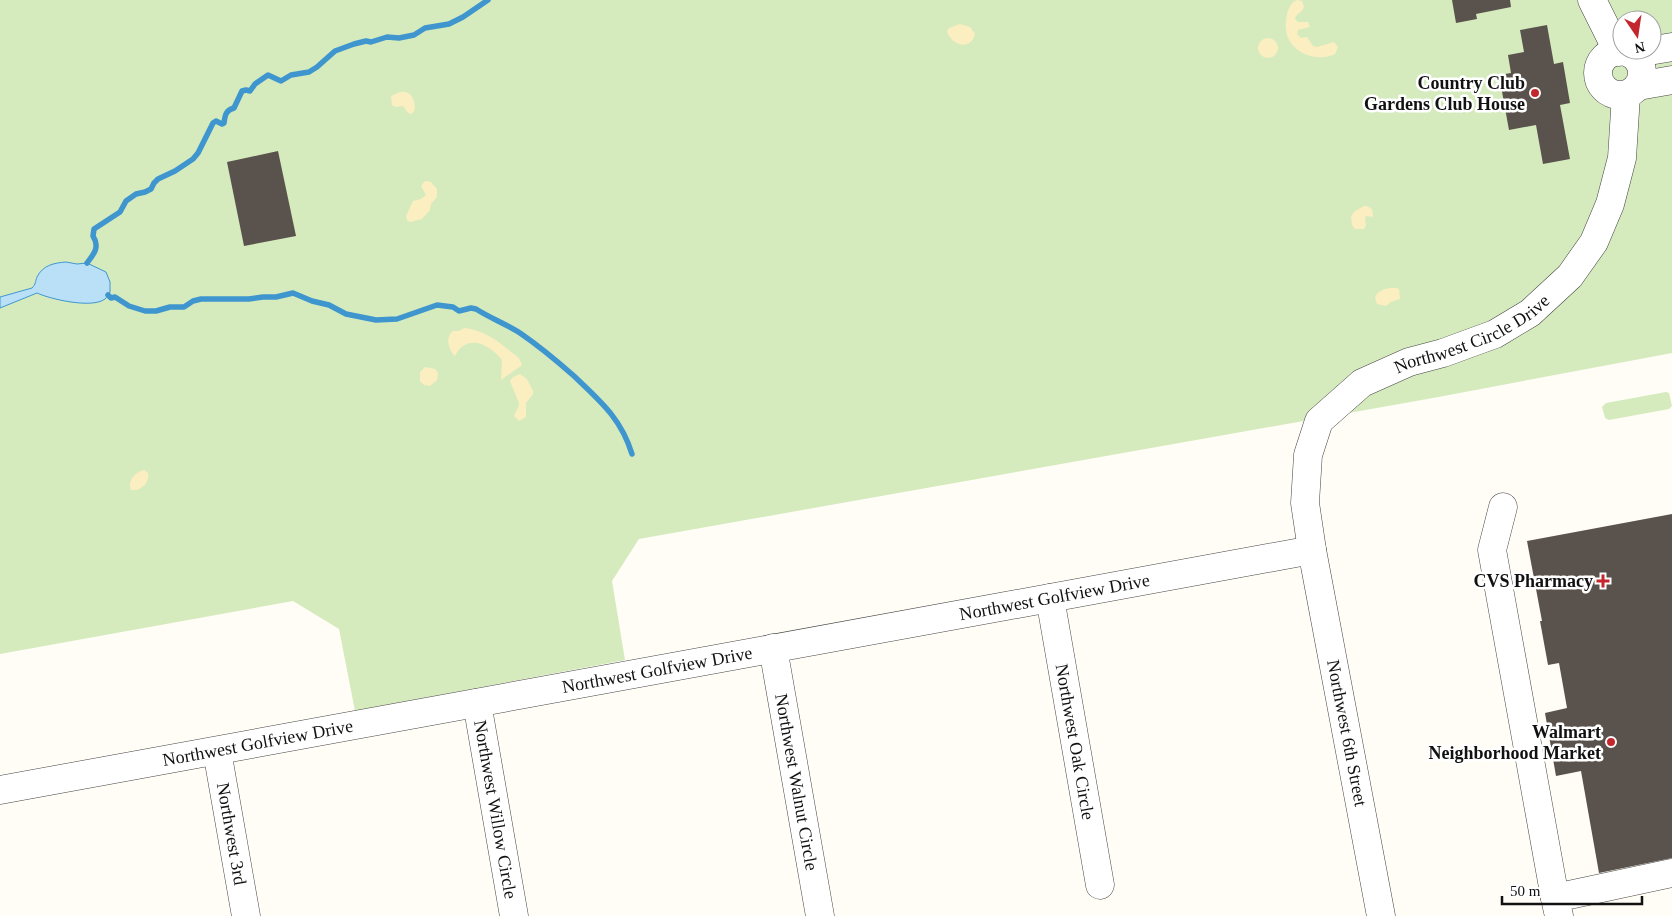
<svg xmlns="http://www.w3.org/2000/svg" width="1672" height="916" font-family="'Times New Roman',serif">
<rect width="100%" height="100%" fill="#fffdf5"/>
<!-- green -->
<g fill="#d5ebbd" fill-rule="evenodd">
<path d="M 0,0 L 1672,0 L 1672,353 L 1433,398 L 639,539 L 612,581 L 625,660 L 355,711 L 339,629 L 293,601 L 0,654 ZM 1622,20 L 1652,20 L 1652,50 L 1622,50 Z"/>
<path d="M 1666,392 L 1669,393 L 1672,406 L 1669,409 L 1609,420 L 1605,418 L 1602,407 L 1606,403 Z"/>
</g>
<!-- sand -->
<g fill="#fbeec1">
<path d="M 1297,0 L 1302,1 L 1304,7 C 1303,12 1296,13 1295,19 L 1298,22 L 1308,22 L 1310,27 L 1298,30 L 1297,34 L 1301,38 L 1307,37 L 1313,46 L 1317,47 L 1334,42 L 1338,47 L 1335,54 C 1319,62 1296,55 1288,38 C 1284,28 1285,4 1297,0 Z"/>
<path d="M 960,24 L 970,27 L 975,34 C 971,51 951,46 947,31 L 949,28 Z"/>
<circle cx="1268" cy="48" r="10"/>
<path d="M 400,92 C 411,90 415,100 415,109 L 412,114 L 408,113 L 403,106 L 395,107 L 392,105 L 391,96 Z"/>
<path d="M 426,181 L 431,182 L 437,189 L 437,197 L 431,204 L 430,210 L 422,219 L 410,222 L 407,220 L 406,216 L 413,201 L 421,199 L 426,195 L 421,186 L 424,182 Z"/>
<path d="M 1364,206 L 1367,206 L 1372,209 L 1373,216 L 1372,217 L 1367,216 L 1365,217 L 1366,225 L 1364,229 L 1355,229 L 1352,225 L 1351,216 L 1355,211 Z"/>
<path d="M 1390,288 L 1397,288 L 1399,289 L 1400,299 L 1391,302 L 1386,306 L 1377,304 L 1375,297 C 1378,291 1383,289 1390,288 Z"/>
<path d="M 464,328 C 482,330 496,339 510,351 C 515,355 520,357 522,365 L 501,380 L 502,360 C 489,344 467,333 455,356 C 448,349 445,337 453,331 L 459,331 Z"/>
<path d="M 425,367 L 435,369 L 438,373 L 437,380 L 430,386 L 424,385 L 420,381 L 420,372 Z"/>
<path d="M 520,374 L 527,379 L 533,391 L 533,394 L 526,403 L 526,417 L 519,421 L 514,416 C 515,412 518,409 519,405 C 519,401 512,387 510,381 L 513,377 Z"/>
<path d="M 144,470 L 148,473 C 150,481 144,487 137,490 L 131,490 C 127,481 135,472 144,470 Z"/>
</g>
<!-- water -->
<path fill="#b9e0f7" stroke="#3f96cf" d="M 66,262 L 77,264 L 87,263 L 106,272 L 110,282 L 110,292 C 108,295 107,297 105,299 C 92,309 50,299 37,293 L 0,308 L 0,297 L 32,288 C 36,284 35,282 37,277 C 43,265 54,263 66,262 Z"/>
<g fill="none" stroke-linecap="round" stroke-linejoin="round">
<!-- stream -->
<g stroke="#3f96cf" stroke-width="5.5">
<path d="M 87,263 C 94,254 100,247 93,236 L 94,229 L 120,212 L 126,201 L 136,194 L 145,192 L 151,189 L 154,183 L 158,179 L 175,171 L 193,159 L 198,153 L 213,123 L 216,121 L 222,124 L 224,123 C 225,115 226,110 234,108 L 242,91 L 246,90 L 250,91 L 255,84 L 268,75 L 281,81 L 291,75 L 309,72 L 317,67 L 335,51 L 354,44 L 366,41 L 371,42 L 387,37 L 399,38 L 414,35 L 425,28 L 449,24 L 463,17 L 488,0"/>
<path d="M 108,295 L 111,298 L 115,297 L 129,306 L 145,311 L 156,311 L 170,307 L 184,307 L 193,301 L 201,299 L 249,299 L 263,297 L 276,297 L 293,293 L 312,301 L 329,305 L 346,314 L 376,320 L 397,319 L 437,305 L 453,307 L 459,311 L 471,308 L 476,309 C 490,318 506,324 520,333 C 539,346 557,361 574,376 C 600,401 621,418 632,454"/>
</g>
</g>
<!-- building -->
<g fill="#5a524d">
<path d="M 1452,0 L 1510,0 L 1511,7 L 1476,14 L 1477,19 L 1456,23 Z"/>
<path d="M 1547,25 L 1554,64 L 1563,62 L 1570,103 L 1560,105 L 1570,159 L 1543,164 L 1536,125 L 1509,130 L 1499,75 L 1511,73 L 1508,55 L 1524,52 L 1520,30 Z"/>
<path d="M 278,151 L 296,236 L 244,246 L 227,162 Z"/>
<path d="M 1672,514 L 1672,858 L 1599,873 L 1581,771 L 1556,776 L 1545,713 L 1567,708 L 1559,663 L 1548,665 L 1540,621 L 1542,621 L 1527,541 Z"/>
</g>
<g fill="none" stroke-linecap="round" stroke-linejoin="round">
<defs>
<g id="minor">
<path d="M 1592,0 L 1618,52"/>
<circle cx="1620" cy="73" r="22"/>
<path d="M 1631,54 L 1672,47"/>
<path d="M 1638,86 L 1672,80"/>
<path d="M 1503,507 L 1492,550 L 1555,898"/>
<path id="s1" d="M 1050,598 L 1100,885"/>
<path id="s2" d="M 773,648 L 820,916"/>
<path id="s3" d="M 477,703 L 514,916"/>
<path id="s4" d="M 217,751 L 246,916"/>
<path id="s5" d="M 0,790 L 1312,550"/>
<path id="s6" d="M 1381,916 L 1312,550 L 1305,503 L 1308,455 L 1319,421 L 1362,383 L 1409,362 L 1443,353 L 1495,334 L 1530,313 L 1570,276 L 1594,242 L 1610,204 L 1622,158 L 1626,95"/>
<path d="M 1559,916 L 1555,898 L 1672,873"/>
</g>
</defs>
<!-- minor casing -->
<use href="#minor" stroke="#444" stroke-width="29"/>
<!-- minor -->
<use href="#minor" stroke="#fff" stroke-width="28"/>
</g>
<!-- markers -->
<g fill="#c4262e" stroke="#fff" stroke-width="2">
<circle cx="1535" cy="93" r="5"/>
<path d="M1600.5 573.5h5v5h5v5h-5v5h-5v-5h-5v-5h5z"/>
<circle cx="1611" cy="742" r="5"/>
</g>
<g text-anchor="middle" stroke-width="5" stroke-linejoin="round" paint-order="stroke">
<!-- poi labels -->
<g font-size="18" font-weight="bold" fill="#111" stroke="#fff" text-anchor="end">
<text x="1525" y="89">Country Club<tspan x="1525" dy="21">Gardens Club House</tspan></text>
<text x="1593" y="587">CVS Pharmacy</text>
<text x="1601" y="738">Walmart<tspan x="1601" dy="21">Neighborhood Market</tspan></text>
</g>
<!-- street labels -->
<g font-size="18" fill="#111" stroke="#fff">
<text dy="6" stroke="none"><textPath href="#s6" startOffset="682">Northwest Circle Drive</textPath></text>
<text dy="6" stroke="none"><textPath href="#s5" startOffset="1072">Northwest Golfview Drive</textPath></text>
<text dy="6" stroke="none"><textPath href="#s5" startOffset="668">Northwest Golfview Drive</textPath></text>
<text transform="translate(1347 733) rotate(79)" y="6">Northwest 6th Street</text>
<text dy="6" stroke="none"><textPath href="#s1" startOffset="146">Northwest Oak Circle</textPath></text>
<text dy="6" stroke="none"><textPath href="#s5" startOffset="262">Northwest Golfview Drive</textPath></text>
<text dy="6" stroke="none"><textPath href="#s2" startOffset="136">Northwest Walnut Circle</textPath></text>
<text dy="6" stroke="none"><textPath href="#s3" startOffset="108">Northwest Willow Circle</textPath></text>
<text dy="6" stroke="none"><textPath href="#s4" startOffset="84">Northwest 3rd</textPath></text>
</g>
</g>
<!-- north arrow -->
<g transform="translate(1637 35) rotate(167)"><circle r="24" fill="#ffffff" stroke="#a0a0a0"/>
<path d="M0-4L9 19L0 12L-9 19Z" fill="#c4262e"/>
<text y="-8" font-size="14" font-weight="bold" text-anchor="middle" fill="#111111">N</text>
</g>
<!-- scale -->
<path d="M1502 896v8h140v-8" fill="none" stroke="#111111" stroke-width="2.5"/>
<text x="1510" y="896" font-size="15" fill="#111111" stroke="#ffffff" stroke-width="4" paint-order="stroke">50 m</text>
</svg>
